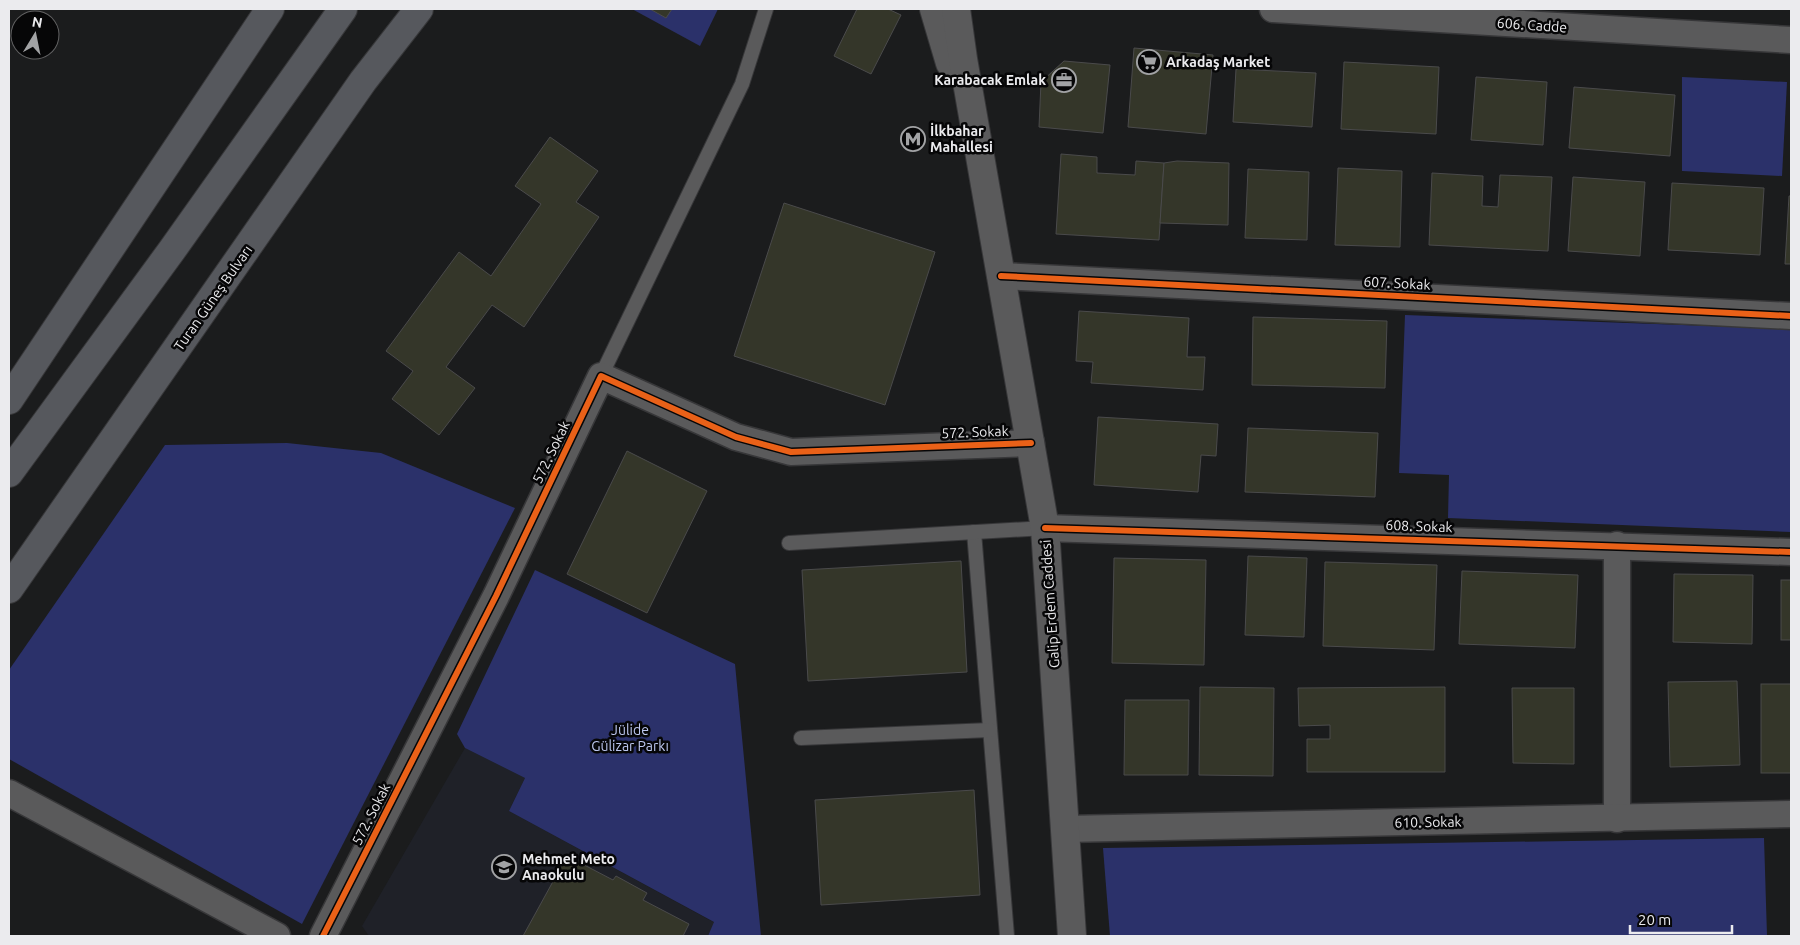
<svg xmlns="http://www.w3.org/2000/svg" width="1800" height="945" font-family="Ubuntu,sans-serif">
<rect width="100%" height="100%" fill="#1b1c1d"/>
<!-- built -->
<path fill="#1f2128" d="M 465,748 L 525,778 L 509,811 L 715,923 L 708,936 L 369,936 L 362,926 Z"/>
<!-- green -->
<g fill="#2b316a">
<path d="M 632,9 L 718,9 L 700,46 Z"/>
<path d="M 1682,77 L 1787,82 L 1782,176 L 1682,171 Z"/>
<path d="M 1405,315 L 1791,329 L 1791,532 L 1448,518 L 1449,475 L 1399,473 Z"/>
<path d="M 287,443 L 381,453 L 515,508 L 302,924 L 9,759 L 9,670 L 165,445 Z"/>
<path d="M 535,570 L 735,664 L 761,936 L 708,936 L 714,922 L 509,811 L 525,778 L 465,748 L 457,734 Z"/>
<path d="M 1764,838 L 1767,936 L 1110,936 L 1103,848 Z"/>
</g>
<!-- building -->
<g fill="#343629" stroke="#4a4a4b">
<path d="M 650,9 L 672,9 L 666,18 Z"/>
<path d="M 857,9 L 888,9 L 901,15 L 871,74 L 834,56 Z"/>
<path d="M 1134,48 L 1213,55 L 1206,134 L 1128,127 Z"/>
<path d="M 1064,61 L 1110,65 L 1103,133 L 1039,127 L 1041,82 Z"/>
<path d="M 1344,62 L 1439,67 L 1436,134 L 1341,129 Z"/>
<path d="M 1236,69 L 1316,73 L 1312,127 L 1233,122 Z"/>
<path d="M 1476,77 L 1547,82 L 1543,145 L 1471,140 Z"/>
<path d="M 1574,87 L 1675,95 L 1670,156 L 1569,148 Z"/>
<path d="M 550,137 L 598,171 L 576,202 L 599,217 L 524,327 L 492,305 L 446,367 L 475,388 L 439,435 L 392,399 L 413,371 L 386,351 L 459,252 L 491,276 L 541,204 L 515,186 Z"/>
<path d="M 1061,154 L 1097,157 L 1097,173 L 1135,175 L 1136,161 L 1164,163 L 1159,240 L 1056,234 Z"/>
<path d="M 1177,161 L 1229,163 L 1228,225 L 1160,223 L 1164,163 Z"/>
<path d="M 1338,168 L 1402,171 L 1400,247 L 1335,245 Z"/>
<path d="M 1248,169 L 1309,172 L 1307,240 L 1245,238 Z"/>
<path d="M 1432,173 L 1483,176 L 1482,206 L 1498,207 L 1500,175 L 1552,177 L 1548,251 L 1429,245 Z"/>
<path d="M 1573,177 L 1645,182 L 1640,256 L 1568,251 Z"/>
<path d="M 1672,183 L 1764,188 L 1760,255 L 1668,250 Z"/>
<path d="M 1789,196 L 1791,196 L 1791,264 L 1785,264 Z"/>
<path d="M 784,203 L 935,252 L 885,405 L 734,356 Z"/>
<path d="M 1079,311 L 1189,318 L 1187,357 L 1205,357 L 1203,390 L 1091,383 L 1093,362 L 1076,361 Z"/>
<path d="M 1253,317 L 1387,321 L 1385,388 L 1252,385 Z"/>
<path d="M 1098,417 L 1218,424 L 1216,456 L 1201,455 L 1198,492 L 1094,485 Z"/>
<path d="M 1248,428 L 1378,433 L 1375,497 L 1245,492 Z"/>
<path d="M 627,451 L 707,491 L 647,613 L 567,574 Z"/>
<path d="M 1248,556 L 1307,558 L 1304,637 L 1245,635 Z"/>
<path d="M 1114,558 L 1206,560 L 1204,665 L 1112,663 Z"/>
<path d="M 961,561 L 967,672 L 808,681 L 802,570 Z"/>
<path d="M 1325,562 L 1437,565 L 1434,650 L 1323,646 Z"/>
<path d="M 1462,571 L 1578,575 L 1575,648 L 1459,644 Z"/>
<path d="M 1674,574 L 1753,575 L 1752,644 L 1673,642 Z"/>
<rect x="1781" y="580" width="10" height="60"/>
<path d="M 1737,681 L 1740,765 L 1670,767 L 1668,682 Z"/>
<rect x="1761" y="684" width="30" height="89"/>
<path d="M 1200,687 L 1274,688 L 1273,776 L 1199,775 Z"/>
<path d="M 1445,687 L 1445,772 L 1307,772 L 1307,739 L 1330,739 L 1330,725 L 1299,726 L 1298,688 Z"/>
<path d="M 1512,688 L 1574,688 L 1574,764 L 1513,763 Z"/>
<path d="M 1125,700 L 1189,700 L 1188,775 L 1124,775 Z"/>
<path d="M 974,790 L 980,895 L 821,905 L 815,800 Z"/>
<path d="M 567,856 L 613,880 L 616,876 L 647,893 L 643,900 L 689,924 L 683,936 L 523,936 Z"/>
</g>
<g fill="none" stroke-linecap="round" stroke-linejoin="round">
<defs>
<g id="lane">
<path d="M 601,376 L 742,84 L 766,9"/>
<path d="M 974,532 L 1007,936"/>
<path d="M 789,543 L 1045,528"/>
<path d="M 801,738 L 990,730"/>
</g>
<g id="street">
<path d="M 1273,9 L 1791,40"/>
<path d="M 1001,276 L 1791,316"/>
<path d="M 1045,528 L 1791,552"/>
<path d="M 1617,545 L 1617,819"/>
<path d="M 9,793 L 277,936"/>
<path d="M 1065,829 L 1791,814"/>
<path d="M 323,936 L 496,596 L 601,376 L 736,437 L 791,452 L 1031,443"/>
</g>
<g id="secondary">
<path d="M 934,9 L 950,63"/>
<path d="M 956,9 L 963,59 L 1045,528 L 1072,936"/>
</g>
<g id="primary">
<path d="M 9,400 L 270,9"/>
<path d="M 9,473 L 172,250 L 343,9"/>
<path d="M 9,589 L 363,81 L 419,9"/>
</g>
</defs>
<!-- lane casing -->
<use href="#lane" stroke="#373739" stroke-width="16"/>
<!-- street casing -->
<use href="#street" stroke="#373739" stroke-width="29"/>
<!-- secondary casing -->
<use href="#secondary" stroke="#373739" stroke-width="30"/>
<!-- primary casing -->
<use href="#primary" stroke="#373739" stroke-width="30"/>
<!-- lane -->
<use href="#lane" stroke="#5a5a5b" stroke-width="14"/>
<!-- street -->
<use href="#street" stroke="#5a5a5b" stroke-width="26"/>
<!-- secondary -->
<use href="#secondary" stroke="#5a5a5b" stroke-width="28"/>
<!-- primary -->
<use href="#primary" stroke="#56585d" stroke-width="28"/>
<defs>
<g id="cycleway">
<path d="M 1001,276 L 1791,316"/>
<path d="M 1045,528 L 1791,552"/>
<path d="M 323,936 L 496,596 L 601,376 L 736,437 L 791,452 L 1031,443"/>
</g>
</defs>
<!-- cycleway casing -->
<use href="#cycleway" stroke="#060607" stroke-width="9"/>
<!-- cycleway -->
<use href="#cycleway" stroke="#ea6118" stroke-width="6"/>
</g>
<!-- icons -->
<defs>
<symbol id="supermarket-ring" viewBox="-11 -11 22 22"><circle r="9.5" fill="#060607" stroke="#a2a3a5" stroke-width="1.5"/><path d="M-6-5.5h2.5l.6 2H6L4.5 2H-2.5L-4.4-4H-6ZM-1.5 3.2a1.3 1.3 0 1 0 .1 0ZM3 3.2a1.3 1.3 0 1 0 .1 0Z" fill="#a2a3a5"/></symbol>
<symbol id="office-ring" viewBox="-11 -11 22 22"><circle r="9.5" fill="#060607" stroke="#a2a3a5" stroke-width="1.5"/><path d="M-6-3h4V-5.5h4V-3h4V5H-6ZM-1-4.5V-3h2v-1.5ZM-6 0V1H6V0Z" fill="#a2a3a5"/></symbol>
<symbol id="metro-ring" viewBox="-11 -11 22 22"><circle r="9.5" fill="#060607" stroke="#a2a3a5" stroke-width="1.5"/><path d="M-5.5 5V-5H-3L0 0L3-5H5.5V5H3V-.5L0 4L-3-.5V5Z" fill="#a2a3a5"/></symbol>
<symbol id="school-ring" viewBox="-11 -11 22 22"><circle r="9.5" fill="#060607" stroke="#a2a3a5" stroke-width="1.5"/><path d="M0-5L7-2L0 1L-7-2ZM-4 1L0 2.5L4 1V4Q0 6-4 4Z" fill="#a2a3a5"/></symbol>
</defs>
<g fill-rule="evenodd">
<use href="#supermarket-ring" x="1135" y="48" width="28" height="28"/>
<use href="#office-ring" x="1050" y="66" width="28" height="28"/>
<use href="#metro-ring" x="899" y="125" width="28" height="28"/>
<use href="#school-ring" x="490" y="853" width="28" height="28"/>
</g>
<g text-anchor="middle" stroke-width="5" stroke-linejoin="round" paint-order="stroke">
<!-- street labels -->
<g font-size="14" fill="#ebebee" stroke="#060607">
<text transform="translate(1532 25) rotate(4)" y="5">606. Cadde</text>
<text transform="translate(1397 283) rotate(3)" y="5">607. Sokak</text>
<text transform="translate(213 298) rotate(-55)" y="5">Turan Güneş Bulvarı</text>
<text transform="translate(975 432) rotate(-2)" y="5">572. Sokak</text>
<text transform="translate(551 452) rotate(-64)" y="5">572. Sokak</text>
<text transform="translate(1419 526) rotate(2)" y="5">608. Sokak</text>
<text transform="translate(1050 604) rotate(-94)" y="5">Galip Erdem Caddesi</text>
<text transform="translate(371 814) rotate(-63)" y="5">572. Sokak</text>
<text transform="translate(1428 822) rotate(-1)" y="5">610. Sokak</text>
</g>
<!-- poi labels -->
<g font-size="14" font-weight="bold" fill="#ebebee" stroke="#060607" text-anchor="start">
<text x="1166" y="67">Arkadaş Market</text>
<text x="1046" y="85" text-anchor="end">Karabacak Emlak</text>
<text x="930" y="136">İlkbahar<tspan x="930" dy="16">Mahallesi</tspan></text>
<text x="522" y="864">Mehmet Meto<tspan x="522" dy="16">Anaokulu</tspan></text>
</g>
<!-- park labels -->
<g font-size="14" fill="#bec8f0" stroke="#060607">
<text x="630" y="735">Jülide<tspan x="630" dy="16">Gülizar Parkı</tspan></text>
</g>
</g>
<!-- border -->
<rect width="1800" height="945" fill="none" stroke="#ebebee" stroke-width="20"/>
<!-- north arrow -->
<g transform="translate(35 35) rotate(10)"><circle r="24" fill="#060607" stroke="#626263"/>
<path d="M0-4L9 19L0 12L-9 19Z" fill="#a2a3a5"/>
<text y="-8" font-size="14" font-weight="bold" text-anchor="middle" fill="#ebebee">N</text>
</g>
<!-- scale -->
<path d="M1630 925v8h102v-8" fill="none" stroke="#ebebee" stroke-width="2.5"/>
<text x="1638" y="925" font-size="15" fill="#ebebee" stroke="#060607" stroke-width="4" paint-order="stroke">20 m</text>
</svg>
